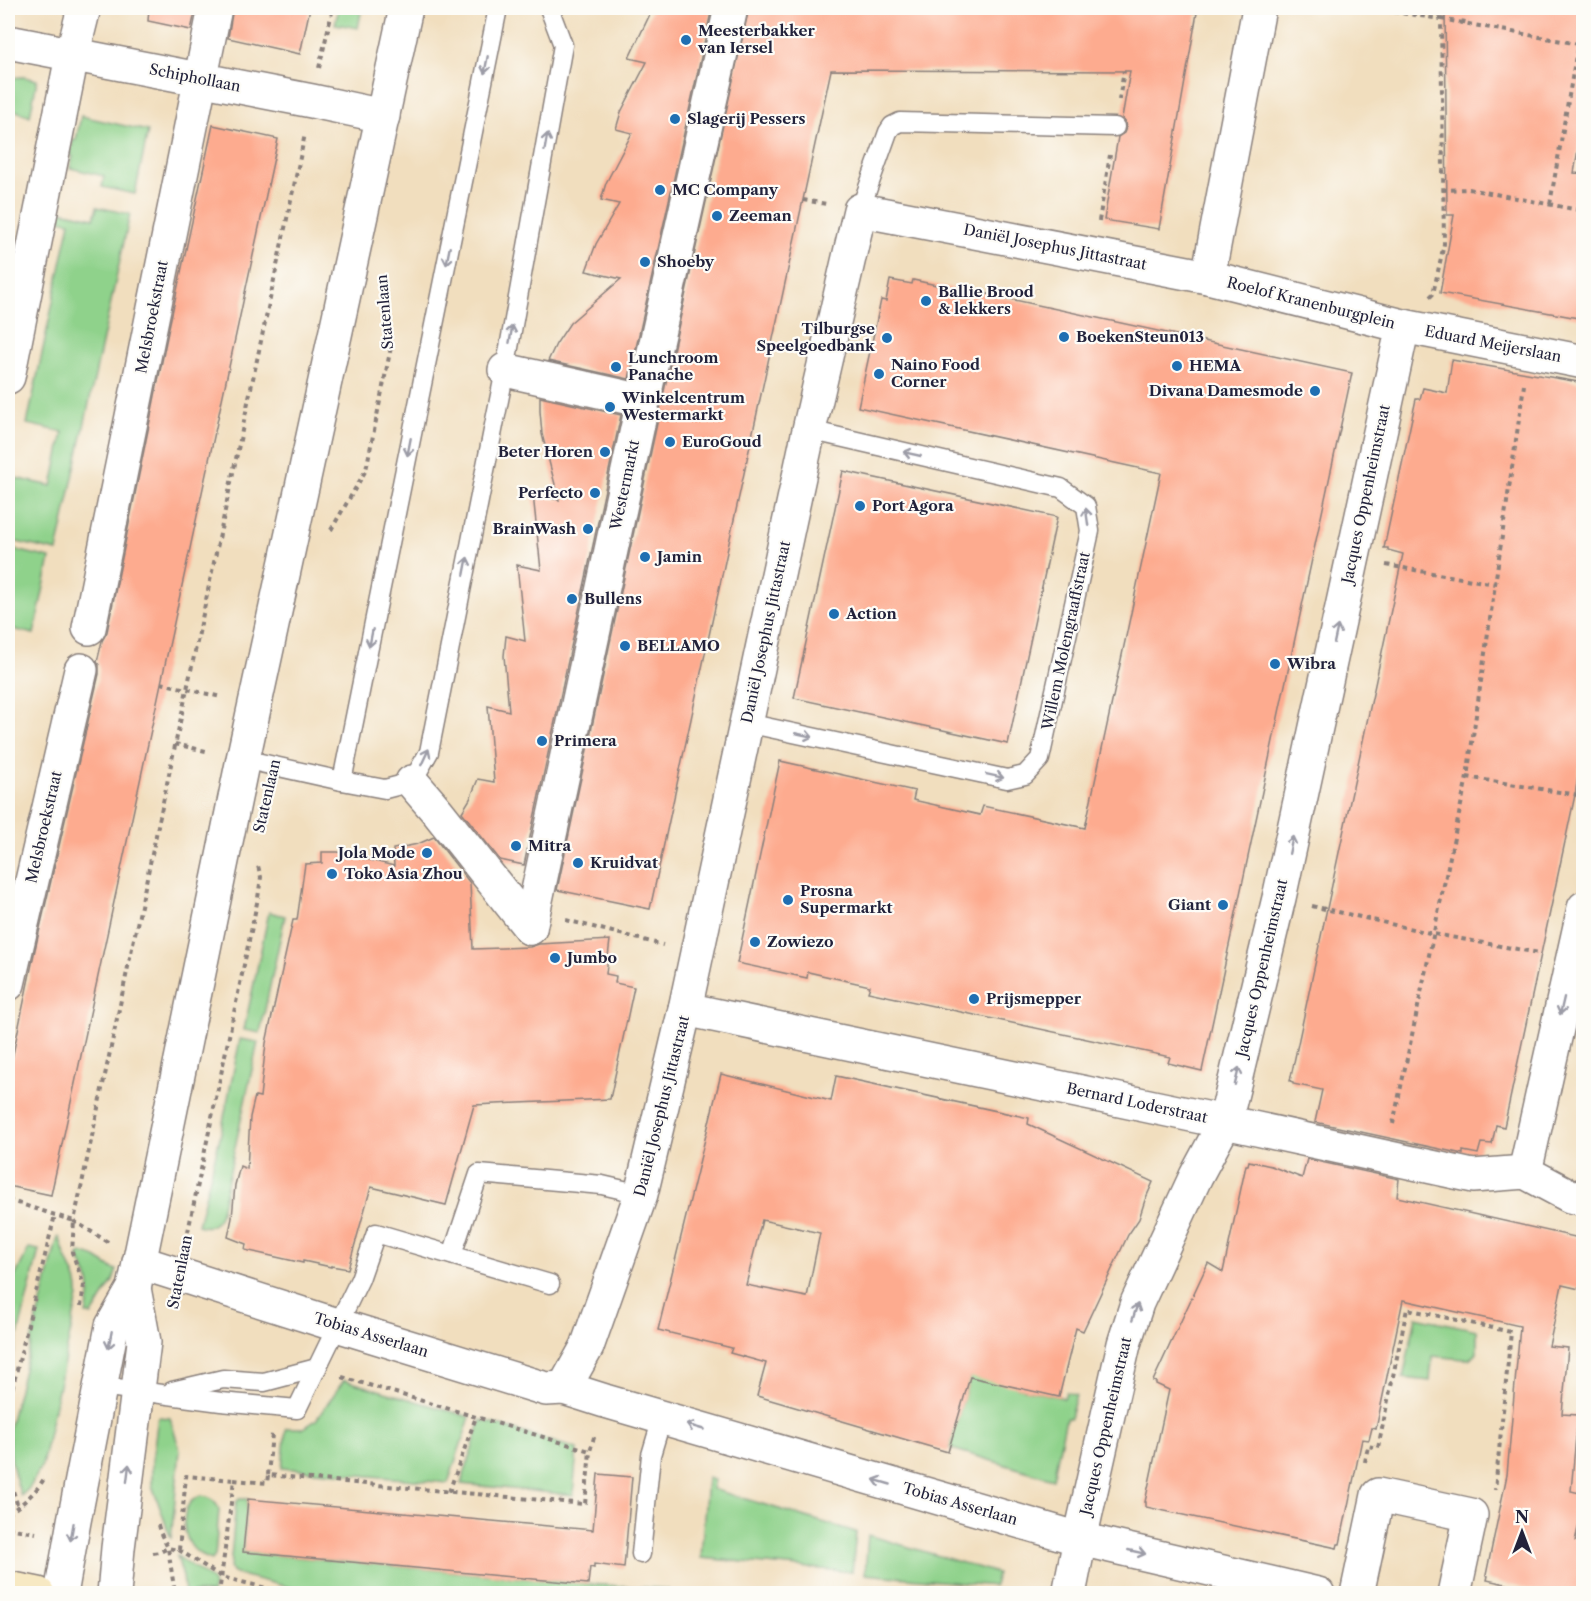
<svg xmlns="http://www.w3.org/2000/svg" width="1591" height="1601" font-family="'Libre Caslon Text',serif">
<rect width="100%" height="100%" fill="#fdfcf7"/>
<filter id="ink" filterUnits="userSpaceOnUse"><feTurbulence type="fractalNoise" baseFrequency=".0167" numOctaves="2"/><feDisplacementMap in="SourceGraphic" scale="12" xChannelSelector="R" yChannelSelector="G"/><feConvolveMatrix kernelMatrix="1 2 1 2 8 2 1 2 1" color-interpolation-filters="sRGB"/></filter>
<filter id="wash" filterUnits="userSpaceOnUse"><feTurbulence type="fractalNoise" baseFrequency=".008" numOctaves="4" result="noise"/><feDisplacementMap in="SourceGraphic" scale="24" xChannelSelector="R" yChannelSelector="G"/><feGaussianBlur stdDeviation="1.35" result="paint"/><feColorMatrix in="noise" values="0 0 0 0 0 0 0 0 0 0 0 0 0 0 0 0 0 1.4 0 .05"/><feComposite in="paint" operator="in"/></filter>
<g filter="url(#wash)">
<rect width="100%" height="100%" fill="#f1debe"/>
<!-- green -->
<g fill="#8fd28b" stroke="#587a63" stroke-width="1.5">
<path d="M 339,8 L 362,8 L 358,28 L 335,24 Z"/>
<path d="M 24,77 L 37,80 L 30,116 L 8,108 L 8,78 Z"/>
<path d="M 81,116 L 148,131 L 135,194 L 102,187 L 104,176 L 70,168 L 73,156 L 70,155 L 73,140 L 76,140 Z"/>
<path d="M 97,207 L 130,214 L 57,551 L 8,540 L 8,486 L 14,487 L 15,478 L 52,486 L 63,432 L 27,424 L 70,222 L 59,220 L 61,211 L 94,218 Z"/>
<path d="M 8,548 L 50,558 L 34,634 L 8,628 Z"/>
<path d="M 269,912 L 285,916 L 260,1033 L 244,1030 Z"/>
<path d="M 240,1039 L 258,1042 L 220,1216 C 216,1225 208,1229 198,1225 L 220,1137 Z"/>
<path d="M 58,1237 L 60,1238 C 62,1246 64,1254 68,1262 C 74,1275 79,1282 78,1297 L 42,1465 L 30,1487 L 21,1496 C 14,1474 8,1452 9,1428 Z"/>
<path d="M 29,1248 L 39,1250 L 8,1376 L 8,1291 Z"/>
<path d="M 81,1253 L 94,1257 L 113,1269 L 117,1270 L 113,1281 L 92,1315 L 86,1314 C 92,1287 92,1281 78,1257 L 78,1255 Z"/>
<path d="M 1416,1317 L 1477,1330 L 1477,1353 L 1469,1359 L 1464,1359 L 1432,1356 L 1430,1381 L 1403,1378 Z"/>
<path d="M 982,1335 L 1016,1387 L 1064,1398 L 1066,1392 L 1076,1395 L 1070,1418 L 1066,1418 L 1053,1479 L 949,1448 Z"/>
<path d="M 344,1380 L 470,1417 L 448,1483 L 282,1468 L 286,1428 L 304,1428 L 316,1420 Z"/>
<path d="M 158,1417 L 170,1418 L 180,1450 L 171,1539 L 152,1485 L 152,1461 Z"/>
<path d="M 481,1420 L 577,1449 L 573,1495 L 461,1484 Z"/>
<path d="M 707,1478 L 714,1480 L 712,1489 L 856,1532 L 852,1572 L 701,1558 Z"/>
<path d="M 202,1496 C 211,1498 216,1501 219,1510 L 215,1556 L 212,1560 C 204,1558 194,1551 190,1544 C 181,1528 181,1500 202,1496 Z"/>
<path d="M 239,1499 L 248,1499 L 243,1552 L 588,1584 L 668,1589 L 667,1594 L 311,1593 L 233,1573 L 230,1569 L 236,1503 Z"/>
<path d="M 868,1535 L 997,1573 L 994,1586 L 865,1574 Z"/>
<path d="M 177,1556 L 212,1580 L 214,1586 L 212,1593 L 185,1593 L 183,1577 Z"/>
</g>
<g id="blocks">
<!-- building -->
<g fill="#fdab8f" fill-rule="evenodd">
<path d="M 149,8 L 196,8 L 191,30 L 148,21 Z"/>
<path d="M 233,8 L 310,8 L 300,54 L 228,38 Z"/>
<path d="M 653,8 L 712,8 L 629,379 L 548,361 L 556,344 L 570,323 L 621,279 L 586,271 L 596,244 L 619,204 L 601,200 L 606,183 L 632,133 L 616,129 L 621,112 L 647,62 L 629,58 Z"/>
<path d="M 749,8 L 1162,8 L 1197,13 L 1159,229 L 1104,220 L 1118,137 L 1124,133 L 1126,128 L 1125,122 L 1122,118 L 1130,71 L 831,70 L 650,909 L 557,890 L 661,405 Z"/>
<path d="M 1445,8 L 1584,8 L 1584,115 L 1574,173 L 1584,174 L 1584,319 L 1440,293 L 1454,215 L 1447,215 Z"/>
<path d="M 213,125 L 278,139 L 51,1195 L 8,1186 L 8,1078 L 34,954 L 99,674 L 99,665 L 97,662 L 102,641 L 107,632 L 168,332 Z"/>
<path d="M 890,280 L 912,284 L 913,280 L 969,292 L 969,290 L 1352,373 L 1202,1071 L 1168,1063 L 1170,1057 L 868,992 L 870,986 L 808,972 L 807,978 L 737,963 L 780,761 L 915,791 L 913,800 L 980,815 L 983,806 L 1085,828 L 1161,473 L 858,407 L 881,300 L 886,301 Z"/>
<path d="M 1452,360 L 1584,383 L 1584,739 L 1575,795 L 1504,1127 L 1496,1125 L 1492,1144 L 1481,1143 L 1478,1154 L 1463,1151 L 1463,1154 L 1315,1122 L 1322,1090 L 1293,1084 L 1293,1082 L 1290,1081 L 1403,554 L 1388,550 L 1388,548 L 1384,548 L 1416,399 L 1420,399 L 1423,388 L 1447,393 Z"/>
<path d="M 540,397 L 621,415 L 524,865 L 500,860 L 462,812 L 470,799 L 478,779 L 494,782 L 488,706 L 509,711 L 504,656 L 506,636 L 525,641 L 517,565 L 541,570 L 533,494 L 559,500 L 542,434 L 540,411 Z"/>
<path d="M 843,471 L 1057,517 L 1008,744 L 794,698 Z"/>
<path d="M 434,837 L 470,883 L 473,949 L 530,947 L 539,944 L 610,940 L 606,974 L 616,976 L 615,983 L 634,987 L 610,1099 L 474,1105 L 446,1205 L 371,1187 L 348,1269 L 331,1266 L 331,1267 L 303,1261 L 303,1263 L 245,1250 L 246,1244 L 228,1237 L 232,1218 L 235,1185 L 240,1166 L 247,1169 L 250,1117 L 255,1096 L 260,1097 L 266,1043 L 293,920 L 297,920 L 305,864 L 322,863 L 322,852 L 338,852 L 394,866 L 393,849 L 418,844 Z"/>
<path d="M 721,1074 L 831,1101 L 836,1076 L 1029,1118 L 1028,1124 L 1153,1182 L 1145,1200 L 1139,1219 L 1128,1235 L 1083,1331 L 1076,1328 L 1059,1397 L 970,1377 L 948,1452 L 757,1396 L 766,1363 L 730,1353 L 732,1348 L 658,1330 ZM 762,1220 L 820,1233 L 807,1297 L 746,1285 Z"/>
<path d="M 1307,1159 L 1399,1179 L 1397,1197 L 1584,1239 L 1584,1290 L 1562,1285 L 1549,1346 L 1568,1348 L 1562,1414 L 1578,1415 L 1571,1491 L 1584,1494 L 1584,1502 L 1575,1541 L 1584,1543 L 1584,1593 L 1546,1593 L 1487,1580 L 1488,1576 L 1486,1575 L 1507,1475 L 1520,1326 L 1403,1300 L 1376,1429 L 1372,1428 L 1369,1440 L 1362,1439 L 1340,1544 L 1338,1544 L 1337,1548 L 1146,1507 L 1146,1502 L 1145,1502 L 1169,1390 L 1156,1384 L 1156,1382 L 1153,1381 L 1208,1263 L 1223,1272 L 1246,1165 L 1248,1165 L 1249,1161 L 1271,1166 L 1302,1178 Z"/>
<path d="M 598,1474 L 632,1477 L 624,1568 L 594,1564 L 594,1568 L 590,1567 L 588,1584 L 243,1552 L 248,1499 L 593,1530 Z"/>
</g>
</g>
</g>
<g filter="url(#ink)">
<use href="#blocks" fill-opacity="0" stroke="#8a807c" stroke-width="1.5"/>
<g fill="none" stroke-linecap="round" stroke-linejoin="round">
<defs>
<g id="lane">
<path d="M 860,210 L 888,132 L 892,126 L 900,122 L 1115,127"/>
<path d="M 747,723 L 1007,779 L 1025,775 L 1040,759 L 1090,531 L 1086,506 L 1061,488 L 809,430"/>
<path d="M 243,759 L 342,781 L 385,789 L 412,782 L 429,752 L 505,370 L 563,45 L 549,8"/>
<path d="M 342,781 L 498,8"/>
<path d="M 452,1255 L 479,1174 L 602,1185 L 641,1194"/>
<path d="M 101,1386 L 221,1402 L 297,1409 L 360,1279 L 376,1233 L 550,1284"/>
<path d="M 172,1391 L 223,1379 L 264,1382 L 317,1368"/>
<path d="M 641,1554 L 651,1455 L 662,1418"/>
</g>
<g id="street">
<path d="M 8,42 L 312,101 L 383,116"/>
<path d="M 1208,277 L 1259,8"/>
<path d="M 505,370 L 643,401"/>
<path d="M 8,377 L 72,56 L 84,8"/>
<path d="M 89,628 L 215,8"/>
<path d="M 412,782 L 437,811 L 530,928"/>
<path d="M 530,928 L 643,401 L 731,8"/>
<path d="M 8,984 L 81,670"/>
<path d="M 685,1009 L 1225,1122 L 1473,1176 L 1525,1172 L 1570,1196 L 1584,1199"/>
<path d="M 1525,1172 L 1584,908"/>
<path d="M 139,1262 L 337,1325 L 546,1389 L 564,1388 L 605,1401 L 1080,1539 L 1318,1594"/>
<path d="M 564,1388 L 587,1347 L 641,1194 L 685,1009 L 809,430 L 860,210 L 1208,277 L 1403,326 L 1584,362"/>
<path d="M 61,1594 L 74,1521 L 112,1326 L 134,1288 L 243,759 L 406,8"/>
<path d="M 114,1594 L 118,1548 L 144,1342 L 134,1288"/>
<path d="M 1069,1594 L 1080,1539 L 1124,1344 L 1137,1303 L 1196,1176 L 1225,1122 L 1279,898 L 1403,326"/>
<path d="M 1357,1594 L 1378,1495 L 1471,1515 L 1454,1594"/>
</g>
<path id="secondary" d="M 8,1588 L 38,1594"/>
</defs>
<!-- lane casing -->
<use href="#lane" stroke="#8a807c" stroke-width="21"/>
<!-- street casing -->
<use href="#street" stroke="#8a807c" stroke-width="36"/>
<!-- secondary casing -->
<use href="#secondary" stroke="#8a807c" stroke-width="36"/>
<!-- path -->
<g stroke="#8a807c" stroke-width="4" stroke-dasharray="4.5 4.5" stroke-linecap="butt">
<path d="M 1127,8 L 1127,16"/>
<path d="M 1367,8 L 1441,19 L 1444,244 L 1433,294 L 1430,297"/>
<path d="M 1441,19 L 1584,45"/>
<path d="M 1463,24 L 1466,8"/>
<path d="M 319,68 L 333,8"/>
<path d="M 1119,100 L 1124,71"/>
<path d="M 1442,190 L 1469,189 L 1584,211"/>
<path d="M 803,200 L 827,204"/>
<path d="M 1550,204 L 1578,44"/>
<path d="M 1099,221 L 1110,155"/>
<path d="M 331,530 L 366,470 L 391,347 L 383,289"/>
<path d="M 1386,565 L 1495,584"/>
<path d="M 161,683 L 221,697"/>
<path d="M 175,744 L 210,752"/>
<path d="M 1467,777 L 1584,796"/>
<path d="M 1312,906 L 1434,934 L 1539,953"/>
<path d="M 566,920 L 663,945"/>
<path d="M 1393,1124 L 1467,777 L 1524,385"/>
<path d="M 8,1200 L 74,1221 L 72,1252 L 84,1285 L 81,1306"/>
<path d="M 186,1241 L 258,898 L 261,877 L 258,866"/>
<path d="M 108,1242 L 74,1221 L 305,134"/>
<path d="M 342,1377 L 590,1451"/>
<path d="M 8,1406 L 55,1215"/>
<path d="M 1365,1462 L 1368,1446 L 1378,1448 L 1407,1309 L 1511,1332 L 1495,1490"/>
<path d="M 8,1474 L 18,1507"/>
<path d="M 268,1475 L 272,1434"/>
<path d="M 234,1480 L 267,1483 L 268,1475 L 585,1504 L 590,1451 L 595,1434"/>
<path d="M 449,1492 L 476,1417"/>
<path d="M 8,1514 C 22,1504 36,1493 45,1477"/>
<path d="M 158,1525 L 160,1532 L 168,1548 L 175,1594"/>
<path d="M 8,1528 L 36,1533"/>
<path d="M 179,1550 L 186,1476 L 234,1480 L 219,1594"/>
<path d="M 153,1553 L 160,1552 L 168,1548 L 179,1550 L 222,1577 L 290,1594"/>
</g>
<!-- lane -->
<use href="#lane" stroke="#fff" stroke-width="18"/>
<!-- street -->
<use href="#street" stroke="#fff" stroke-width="33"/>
<!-- secondary -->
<use href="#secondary" stroke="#f7e9c3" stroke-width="33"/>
</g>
<!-- one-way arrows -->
<defs><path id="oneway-shaft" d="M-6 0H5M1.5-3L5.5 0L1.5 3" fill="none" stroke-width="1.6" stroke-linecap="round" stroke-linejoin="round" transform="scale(1.5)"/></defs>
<g stroke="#9c9ca7">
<use href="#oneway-shaft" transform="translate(486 65) rotate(101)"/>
<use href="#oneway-shaft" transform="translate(546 142) rotate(-80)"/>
<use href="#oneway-shaft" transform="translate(448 256) rotate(101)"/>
<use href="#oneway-shaft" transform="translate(511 334) rotate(-80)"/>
<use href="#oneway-shaft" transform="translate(409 447) rotate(101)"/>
<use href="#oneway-shaft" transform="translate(912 454) rotate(-167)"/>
<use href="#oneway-shaft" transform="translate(1087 517) rotate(-98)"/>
<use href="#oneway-shaft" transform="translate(466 566) rotate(-79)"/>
<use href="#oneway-shaft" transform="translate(1336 634) rotate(-78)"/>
<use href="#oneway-shaft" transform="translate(371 638) rotate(101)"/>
<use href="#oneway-shaft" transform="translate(804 735) rotate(12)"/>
<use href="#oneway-shaft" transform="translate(425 757) rotate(-65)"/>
<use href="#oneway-shaft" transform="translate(995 776) rotate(12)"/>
<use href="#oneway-shaft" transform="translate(1291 845) rotate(-78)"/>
<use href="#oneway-shaft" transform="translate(1562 1006) rotate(103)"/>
<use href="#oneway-shaft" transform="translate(1237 1076) rotate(-76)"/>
<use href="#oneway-shaft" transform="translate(1135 1312) rotate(-72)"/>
<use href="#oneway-shaft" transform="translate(110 1340) rotate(101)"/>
<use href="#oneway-shaft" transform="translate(695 1427) rotate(-164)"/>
<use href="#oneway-shaft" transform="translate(128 1473) rotate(-83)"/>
<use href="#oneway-shaft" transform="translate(882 1482) rotate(-164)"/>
<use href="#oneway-shaft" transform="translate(72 1532) rotate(100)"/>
<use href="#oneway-shaft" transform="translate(1137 1552) rotate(13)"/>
</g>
</g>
<!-- markers -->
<g fill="#1f6fb2" stroke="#fdfcf7" stroke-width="2">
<circle cx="686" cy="40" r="6"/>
<circle cx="675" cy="119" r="6"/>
<circle cx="660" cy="190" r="6"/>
<circle cx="717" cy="216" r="6"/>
<circle cx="645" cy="262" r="6"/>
<circle cx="926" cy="301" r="6"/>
<circle cx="1064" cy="337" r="6"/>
<circle cx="887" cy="338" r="6"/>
<circle cx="1177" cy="366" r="6"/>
<circle cx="616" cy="367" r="6"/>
<circle cx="879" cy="374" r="6"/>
<circle cx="1315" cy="391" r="6"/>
<circle cx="610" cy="407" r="6"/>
<circle cx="670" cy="442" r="6"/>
<circle cx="605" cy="452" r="6"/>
<circle cx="595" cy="493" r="6"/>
<circle cx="860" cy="506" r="6"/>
<circle cx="588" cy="529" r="6"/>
<circle cx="645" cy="557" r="6"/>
<circle cx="572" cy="599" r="6"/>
<circle cx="834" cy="614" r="6"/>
<circle cx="625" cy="646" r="6"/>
<circle cx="1275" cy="664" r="6"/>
<circle cx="542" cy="741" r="6"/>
<circle cx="516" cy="846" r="6"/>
<circle cx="427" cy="853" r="6"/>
<circle cx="578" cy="863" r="6"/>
<circle cx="332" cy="874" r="6"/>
<circle cx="788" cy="900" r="6"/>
<circle cx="1223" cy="905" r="6"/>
<circle cx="755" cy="942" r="6"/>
<circle cx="555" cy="958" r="6"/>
<circle cx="974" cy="999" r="6"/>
</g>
<g text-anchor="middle" stroke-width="4.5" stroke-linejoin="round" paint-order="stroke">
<!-- poi labels -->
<g font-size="15" font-weight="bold" fill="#22223b" stroke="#fdfcf7" text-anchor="start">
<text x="698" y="36">Meesterbakker<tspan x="698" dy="17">van Iersel</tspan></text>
<text x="687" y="124">Slagerij Pessers</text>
<text x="672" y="195">MC Company</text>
<text x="729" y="221">Zeeman</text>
<text x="657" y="267">Shoeby</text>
<text x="938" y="297">Ballie Brood<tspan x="938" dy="17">&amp; lekkers</tspan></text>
<text x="875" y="334" text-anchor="end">Tilburgse<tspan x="875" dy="17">Speelgoedbank</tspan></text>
<text x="1076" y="342">BoekenSteun013</text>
<text x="628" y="363">Lunchroom<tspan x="628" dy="17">Panache</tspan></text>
<text x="891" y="370">Naino Food<tspan x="891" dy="17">Corner</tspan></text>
<text x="1189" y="371">HEMA</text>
<text x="1303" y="396" text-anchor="end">Divana Damesmode</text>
<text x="622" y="403">Winkelcentrum<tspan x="622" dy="17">Westermarkt</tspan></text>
<text x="682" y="447">EuroGoud</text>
<text x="593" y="457" text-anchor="end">Beter Horen</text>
<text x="583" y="498" text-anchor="end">Perfecto</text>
<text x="872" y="511">Port Agora</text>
<text x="576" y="534" text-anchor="end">BrainWash</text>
<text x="657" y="562">Jamin</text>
<text x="584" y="604">Bullens</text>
<text x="846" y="619">Action</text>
<text x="637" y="651">BELLAMO</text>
<text x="1287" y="669">Wibra</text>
<text x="554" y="746">Primera</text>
<text x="528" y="851">Mitra</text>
<text x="415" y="858" text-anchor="end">Jola Mode</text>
<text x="590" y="868">Kruidvat</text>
<text x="344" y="879">Toko Asia Zhou</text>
<text x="800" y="896">Prosna<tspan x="800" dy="17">Supermarkt</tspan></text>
<text x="1211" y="910" text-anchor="end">Giant</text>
<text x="767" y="947">Zowiezo</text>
<text x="567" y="963">Jumbo</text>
<text x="986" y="1004">Prijsmepper</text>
</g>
<!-- street labels -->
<g font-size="15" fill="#22223b" stroke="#fdfcf7">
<text transform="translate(195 78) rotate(11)" y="5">Schiphollaan</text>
<text transform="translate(1055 247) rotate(11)" y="5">Daniël Josephus Jittastraat</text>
<text transform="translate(1311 303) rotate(14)" y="5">Roelof Kranenburgplein</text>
<text transform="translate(385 312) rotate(-95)" y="5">Statenlaan</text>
<text transform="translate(152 317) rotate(-79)" y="5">Melsbroekstraat</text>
<text transform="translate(1493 344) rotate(11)" y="5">Eduard Meijerslaan</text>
<text transform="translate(625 485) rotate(-78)" y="5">Westermarkt</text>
<text transform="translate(1366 494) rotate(-78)" y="5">Jacques Oppenheimstraat</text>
<text transform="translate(766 632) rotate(-78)" y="5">Daniël Josephus Jittastraat</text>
<text transform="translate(1066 641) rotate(-78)" y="5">Willem Molengraaffstraat</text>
<text transform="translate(267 796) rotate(-77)" y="5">Statenlaan</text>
<text transform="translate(44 827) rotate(-77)" y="5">Melsbroekstraat</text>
<text transform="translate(1262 968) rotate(-77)" y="5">Jacques Oppenheimstraat</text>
<text transform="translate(1137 1103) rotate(12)" y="5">Bernard Loderstraat</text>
<text transform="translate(662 1106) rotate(-76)" y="5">Daniël Josephus Jittastraat</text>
<text transform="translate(180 1272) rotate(-79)" y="5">Statenlaan</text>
<text transform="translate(371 1335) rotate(17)" y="5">Tobias Asserlaan</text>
<text transform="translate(1106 1426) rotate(-77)" y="5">Jacques Oppenheimstraat</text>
<text transform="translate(960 1504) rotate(16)" y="5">Tobias Asserlaan</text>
</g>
</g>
<!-- margin -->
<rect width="1591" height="1601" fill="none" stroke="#fdfcf7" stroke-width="30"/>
<!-- north arrow -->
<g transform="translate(1522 1532)" stroke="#fdfcf7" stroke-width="4.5" paint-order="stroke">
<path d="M0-4.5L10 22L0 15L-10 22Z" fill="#22223b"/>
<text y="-9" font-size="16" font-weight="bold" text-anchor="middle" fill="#22223b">N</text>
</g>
</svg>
